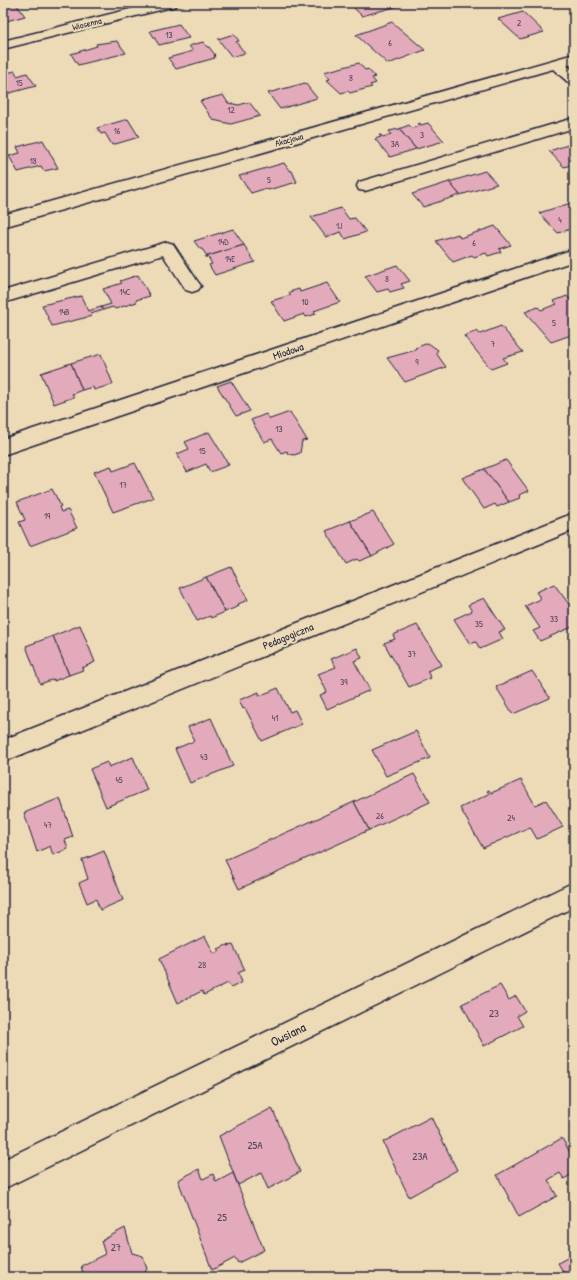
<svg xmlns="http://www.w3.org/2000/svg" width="577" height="1280" font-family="'Patrick Hand',sans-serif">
<rect width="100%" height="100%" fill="#eddbb8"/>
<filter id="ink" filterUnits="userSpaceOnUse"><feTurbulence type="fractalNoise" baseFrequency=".025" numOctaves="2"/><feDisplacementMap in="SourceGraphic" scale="8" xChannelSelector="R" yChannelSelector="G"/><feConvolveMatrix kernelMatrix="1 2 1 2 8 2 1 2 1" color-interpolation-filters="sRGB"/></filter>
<g filter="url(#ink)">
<!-- building -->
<g fill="#e3aabb" stroke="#22223b">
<path d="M 349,3 L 409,3 L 362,16 Z"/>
<path d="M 16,4 L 25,16 L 3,22 L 3,7 Z"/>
<path d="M 523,12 L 544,32 L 520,39 L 498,19 Z"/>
<path d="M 392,22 L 425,50 L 388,64 L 356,35 Z"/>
<path d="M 179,24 L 189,38 L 159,45 L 150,31 Z"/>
<path d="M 234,34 L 239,41 L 236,42 L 245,53 L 232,57 L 218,39 Z"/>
<path d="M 117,41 L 126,53 L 78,65 L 71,54 L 97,46 L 96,44 Z"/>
<path d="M 203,42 L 207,47 L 209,47 L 215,55 L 214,56 L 215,58 L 176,69 L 168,58 L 193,51 L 189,46 Z"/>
<path d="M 359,63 L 365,70 L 368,69 L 375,77 L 372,78 L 376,83 L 370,85 L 372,87 L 350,93 L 348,91 L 341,93 L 327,80 L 330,79 L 324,72 Z"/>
<path d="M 15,71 L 17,76 L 27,73 L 36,86 L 6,94 L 3,87 L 3,74 Z"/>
<path d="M 305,83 L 317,98 L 280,109 L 268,93 Z"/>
<path d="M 223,95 L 228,103 L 239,105 L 249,102 L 260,116 L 231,124 L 213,120 L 200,101 Z"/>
<path d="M 128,119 L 139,137 L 112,145 L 105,133 L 101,134 L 97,128 Z"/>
<path d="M 420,123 L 421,125 L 428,123 L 444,141 L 416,149 L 399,129 L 409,125 L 412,128 L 420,126 L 418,124 Z"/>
<path d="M 399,129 L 416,149 L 390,157 L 375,139 L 381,137 L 379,135 L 381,135 L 383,137 L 391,134 L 389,131 Z"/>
<path d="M 43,140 L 58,168 L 44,171 L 41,166 L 18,172 L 9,156 L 20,153 L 17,147 Z"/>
<path d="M 574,143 L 574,164 L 564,167 L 549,151 Z"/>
<path d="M 284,163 L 289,170 L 292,171 L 297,182 L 268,190 L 267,188 L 251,193 L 239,176 Z"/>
<path d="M 485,171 L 497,184 L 460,195 L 449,182 Z"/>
<path d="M 449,182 L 460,195 L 423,207 L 412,194 Z"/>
<path d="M 574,202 L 574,228 L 558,233 L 539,213 Z"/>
<path d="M 341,208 L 349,219 L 355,218 L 366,232 L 345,239 L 341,232 L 326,237 L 311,217 Z"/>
<path d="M 495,226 L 511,245 L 499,249 L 501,252 L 488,256 L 486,253 L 474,257 L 472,255 L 453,262 L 436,241 L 458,234 L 460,238 Z"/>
<path d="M 233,229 L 244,245 L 205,257 L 207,256 L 202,249 L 200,249 L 194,241 Z"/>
<path d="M 244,245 L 255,262 L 215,275 L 209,265 L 212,264 L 208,257 L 205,257 Z"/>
<path d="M 397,265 L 410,281 L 401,284 L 404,288 L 390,292 L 388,289 L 377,292 L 365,276 Z"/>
<path d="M 138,275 L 150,296 L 136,300 L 137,302 L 115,309 L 113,307 L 103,310 L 101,307 L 111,304 L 103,289 L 122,283 L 120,281 Z"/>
<path d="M 327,283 L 340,302 L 314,311 L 316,314 L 306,317 L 304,314 L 284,321 L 271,301 L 291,295 L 289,292 L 299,289 L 300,292 Z"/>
<path d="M 81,296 L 88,311 L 101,307 L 103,310 L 91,314 L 92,316 L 52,326 L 42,305 Z"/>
<path d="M 567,296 L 574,304 L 574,334 L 551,342 L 525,312 L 538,307 L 541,310 L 557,304 L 554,301 Z"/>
<path d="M 501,326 L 523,352 L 503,358 L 507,363 L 491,369 L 464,336 L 477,331 L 480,334 Z"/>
<path d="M 428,343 L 438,350 L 436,353 L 446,367 L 405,382 L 387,358 L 416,350 L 415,348 Z"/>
<path d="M 101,354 L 113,384 L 94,390 L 93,387 L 82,390 L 71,363 Z"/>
<path d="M 71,363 L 82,390 L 72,394 L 74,397 L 54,404 L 41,373 Z"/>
<path d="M 231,381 L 250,411 L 236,416 L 217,386 Z"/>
<path d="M 290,412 L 307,440 L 302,441 L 300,453 L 294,455 L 288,454 L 287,451 L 281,453 L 272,439 L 264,442 L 251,420 L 266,414 L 270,419 Z"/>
<path d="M 209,432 L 229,465 L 210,472 L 206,464 L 187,472 L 177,454 L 189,449 L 185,442 Z"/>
<path d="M 506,460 L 529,491 L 519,495 L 520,498 L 509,502 L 484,469 Z"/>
<path d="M 135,463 L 153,498 L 113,512 L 94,472 L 111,466 L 113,471 Z"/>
<path d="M 484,469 L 509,502 L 497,507 L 495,504 L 484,509 L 462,478 Z"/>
<path d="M 52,489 L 61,506 L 59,507 L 61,512 L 68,510 L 77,528 L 30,546 L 19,522 L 25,520 L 17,502 Z"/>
<path d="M 373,512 L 394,544 L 372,556 L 350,521 Z"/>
<path d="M 350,521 L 372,556 L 359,561 L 357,559 L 346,564 L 326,531 Z"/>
<path d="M 231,567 L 248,600 L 238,604 L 239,606 L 225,612 L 206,577 Z"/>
<path d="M 206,577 L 225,612 L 211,618 L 210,616 L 197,621 L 180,588 Z"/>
<path d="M 554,584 L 574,611 L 574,626 L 540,641 L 533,631 L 540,628 L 525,606 L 541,599 L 536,592 Z"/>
<path d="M 484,598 L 505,630 L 499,632 L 503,639 L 480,649 L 476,642 L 470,644 L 454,619 L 472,611 L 468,605 Z"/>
<path d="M 80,625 L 95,662 L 82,668 L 83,670 L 69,675 L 53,636 Z"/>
<path d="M 417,625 L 442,665 L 427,671 L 431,678 L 409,687 L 384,643 L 395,639 L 393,635 Z"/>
<path d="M 53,636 L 69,675 L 54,681 L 54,679 L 40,684 L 26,646 Z"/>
<path d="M 357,648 L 362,658 L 354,661 L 370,690 L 327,709 L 320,695 L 327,692 L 318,674 L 336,667 L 331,659 Z"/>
<path d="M 532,671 L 550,698 L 513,714 L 496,687 Z"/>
<path d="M 278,688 L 290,712 L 295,710 L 302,724 L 262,741 L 245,708 L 243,709 L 239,700 L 259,692 L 259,696 Z"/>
<path d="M 211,718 L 233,766 L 190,783 L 175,749 L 194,741 L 188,727 Z"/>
<path d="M 416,731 L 430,758 L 386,776 L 372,750 Z"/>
<path d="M 133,757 L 147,790 L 106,807 L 90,769 L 107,762 L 109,767 Z"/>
<path d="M 414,774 L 430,802 L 369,830 L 354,802 Z"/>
<path d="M 521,780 L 535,805 L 546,800 L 563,827 L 537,839 L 530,827 L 483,848 L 460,808 L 489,794 L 487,791 L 489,790 L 491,793 Z"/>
<path d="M 60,798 L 73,837 L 65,840 L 68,849 L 53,855 L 50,846 L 37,852 L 24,813 Z"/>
<path d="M 354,802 L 369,830 L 239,889 L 225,860 Z"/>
<path d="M 104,851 L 123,900 L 100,910 L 96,899 L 87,903 L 79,883 L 88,879 L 82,860 Z"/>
<path d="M 205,936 L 214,954 L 220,951 L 218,949 L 229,944 L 228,946 L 233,945 L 245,970 L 238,973 L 242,982 L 231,988 L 228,983 L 204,995 L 202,991 L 178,1003 L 159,959 Z"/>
<path d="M 500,985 L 509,1000 L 516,996 L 525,1011 L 517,1016 L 523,1026 L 484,1046 L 462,1004 Z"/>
<path d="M 272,1108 L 300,1172 L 268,1189 L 261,1173 L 238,1185 L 219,1136 Z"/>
<path d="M 431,1117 L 457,1170 L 409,1197 L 383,1142 Z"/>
<path d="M 562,1138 L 574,1160 L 574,1173 L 564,1179 L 560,1173 L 548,1180 L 557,1196 L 519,1217 L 497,1175 Z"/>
<path d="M 199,1169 L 203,1179 L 213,1174 L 216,1182 L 233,1173 L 264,1250 L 238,1263 L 235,1258 L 212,1270 L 178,1180 Z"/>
<path d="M 125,1228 L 132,1253 L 143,1256 L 147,1269 L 142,1277 L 84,1277 L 81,1266 L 105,1254 L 101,1241 Z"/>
<path d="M 574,1254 L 574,1277 L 566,1277 L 558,1263 Z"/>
</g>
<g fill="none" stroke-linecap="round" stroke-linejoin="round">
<defs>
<g id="minor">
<path d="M 154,3 L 178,3 L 176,6 L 3,49 L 3,41 Z"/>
<path d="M 574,54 L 574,63 L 567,65 L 574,72 L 574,85 L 569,83 L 553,69 L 3,227 L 3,215 Z"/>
<path d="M 574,118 L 574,128 L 365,191 L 359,190 L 357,186 L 359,182 Z"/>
<path d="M 167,242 L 173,244 L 198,282 L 201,286 L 198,290 L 192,292 L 186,290 L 163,255 L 3,303 L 3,291 Z"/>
<path d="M 574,249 L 574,261 L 3,455 L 3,439 Z"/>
<path d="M 574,513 L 574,530 L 3,762 L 3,740 Z"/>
<path d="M 574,882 L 574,907 L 3,1189 L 3,1160 Z"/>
</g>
</defs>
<!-- minor casing -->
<use href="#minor" stroke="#22223b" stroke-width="3"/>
<!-- minor -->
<use href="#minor" fill="#eddbb8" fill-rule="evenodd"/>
</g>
</g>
<g text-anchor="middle" stroke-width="4" stroke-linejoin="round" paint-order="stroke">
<!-- number labels -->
<g font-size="9" fill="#52445b">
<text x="519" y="26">2</text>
<text x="169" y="38">13</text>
<text x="390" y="46">6</text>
<text x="351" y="81">8</text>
<text x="19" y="86">15</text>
<text x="231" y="113">12</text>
<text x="117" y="134">16</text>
<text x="422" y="138">3</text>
<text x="395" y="147">3A</text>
<text x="33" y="164">18</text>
<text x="269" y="183">5</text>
<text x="560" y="223">4</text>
<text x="339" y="229">1J</text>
<text x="223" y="245">14D</text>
<text x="474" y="246">6</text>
<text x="230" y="262">14E</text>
<text x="387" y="282">8</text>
<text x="125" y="295">14C</text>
<text x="305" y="305">10</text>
<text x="64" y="315">14B</text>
<text x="554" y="326">5</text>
<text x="493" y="347">7</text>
<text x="417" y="365">9</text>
<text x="279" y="432">13</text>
<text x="202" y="454">15</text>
<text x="123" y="488">17</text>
<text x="47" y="519">19</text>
<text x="554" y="622">33</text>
<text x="479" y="627">35</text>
<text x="412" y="657">37</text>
<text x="344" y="685">39</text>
<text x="275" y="721">41</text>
<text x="204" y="760">43</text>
<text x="119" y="783">45</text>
<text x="380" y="819">26</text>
<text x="511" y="821">24</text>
<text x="48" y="828">47</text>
<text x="202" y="968">28</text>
</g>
<!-- far-street labels -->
<g font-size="9" fill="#22223b" stroke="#eddbb8">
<text transform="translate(87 24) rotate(-14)" y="3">Wiosenna</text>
<text transform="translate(289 140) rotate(-16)" y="3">Akacjowa</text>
</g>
<!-- street labels -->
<g font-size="11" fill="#22223b" stroke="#eddbb8">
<text transform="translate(288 351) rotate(-19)" y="4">Miodowa</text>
<text transform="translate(288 636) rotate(-22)" y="4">Pedagogiczna</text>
</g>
<!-- near-number labels -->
<g font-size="11" fill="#52445b">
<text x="494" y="1017">23</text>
<text x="255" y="1149">25A</text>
<text x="420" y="1160">23A</text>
<text x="222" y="1221">25</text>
<text x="116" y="1251">27</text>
</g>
<!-- near-street labels -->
<g font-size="13" fill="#22223b" stroke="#eddbb8">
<text transform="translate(288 1034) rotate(-26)" y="5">Owsiana</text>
</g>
</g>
<!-- margin -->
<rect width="577" height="1280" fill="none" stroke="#eddbb8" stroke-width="16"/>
<rect x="8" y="8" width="561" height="1264" fill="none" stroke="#22223b" stroke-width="1.5" filter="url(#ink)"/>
</svg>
